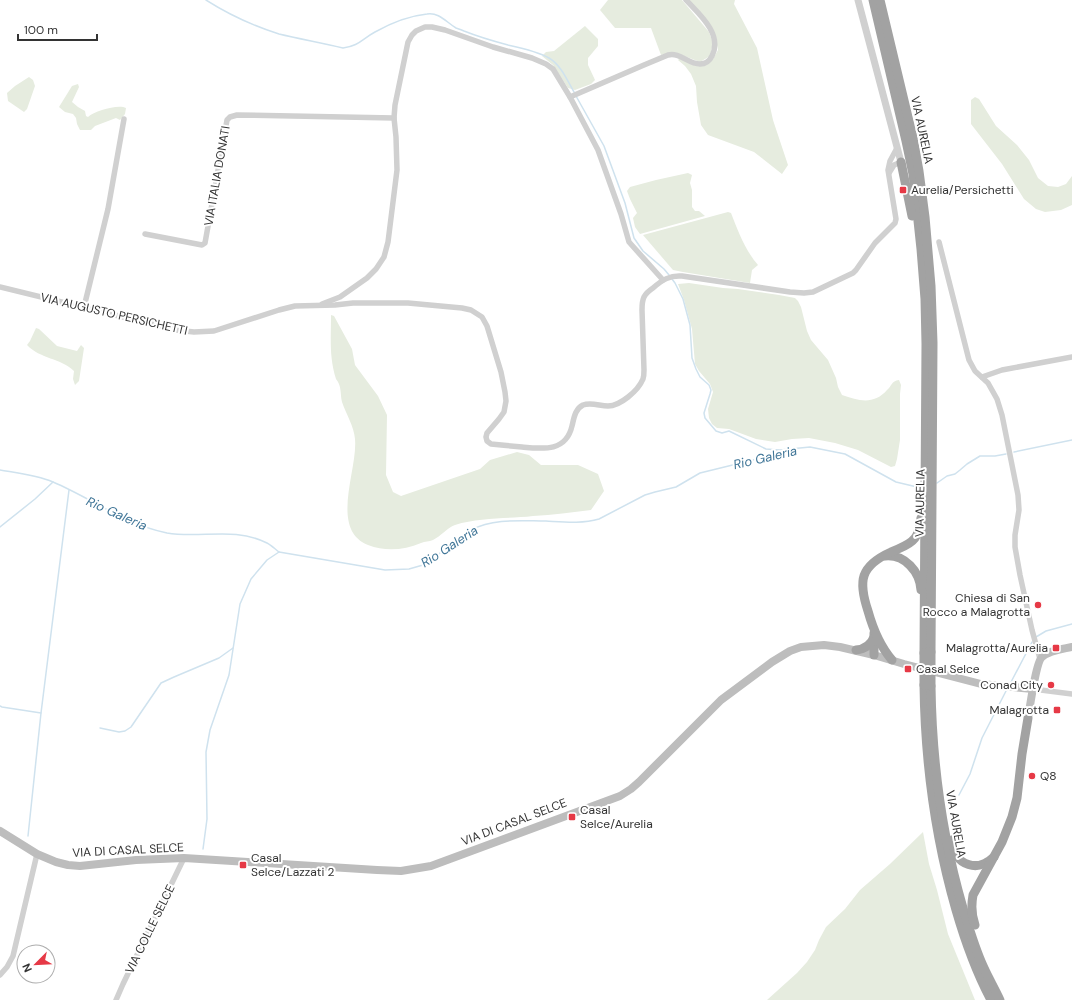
<svg xmlns="http://www.w3.org/2000/svg" width="1072" height="1000" font-family="'DM Sans',sans-serif">
<rect width="100%" height="100%" fill="#fff"/>
<!-- green -->
<g fill="#e6ecdf">
<path d="M 608,0 L 682,0 L 709,32 L 713,43 L 710,56 L 700,62 L 674,52 L 661,55 L 651,28 L 615,28 L 600,10 Z"/>
<path d="M 688,0 L 735,0 L 734,4 L 757,48 L 773,120 L 788,165 L 782,174 L 754,152 L 708,135 L 701,125 L 697,102 L 696,86 L 691,74 L 685,66 L 678,60 L 680,58 L 697,65 L 713,59 L 718,50 L 714,31 Z"/>
<path d="M 585,26 L 598,39 L 598,46 L 588,58 L 588,65 L 595,80 L 591,84 L 575,90 L 568,88 L 553,65 L 542,56 L 546,52 L 554,51 Z"/>
<path d="M 29,77 L 33,80 L 35,86 L 27,109 L 24,112 L 8,101 L 7,93 L 15,86 Z"/>
<path d="M 78,84 L 79,87 L 72,102 L 78,107 L 85,111 L 86,116 L 88,117 C 95,111 118,104 126,108 L 125,114 L 120,120 L 116,118 L 95,126 L 91,130 L 80,130 L 77,124 L 76,118 L 73,114 L 65,112 L 59,107 L 72,86 Z"/>
<path d="M 975,97 L 979,99 L 996,126 L 1017,145 L 1029,160 L 1038,178 L 1048,186 L 1058,187 L 1066,184 L 1072,176 L 1072,205 L 1061,210 L 1045,212 L 1036,209 L 1024,199 L 1002,164 L 971,124 L 971,100 Z"/>
<path d="M 688,173 L 692,175 L 690,183 L 692,190 L 692,207 L 695,211 L 699,211 L 705,216 L 640,234 L 635,227 L 633,218 L 637,213 L 630,199 L 627,191 L 630,187 L 656,180 Z"/>
<path d="M 728,212 L 731,213 C 738,231 745,250 758,265 L 752,270 L 750,283 L 683,272 L 673,270 L 643,235 Z"/>
<path d="M 689,283 L 723,288 L 738,289 L 779,295 L 795,298 L 798,301 L 801,307 L 807,331 L 811,340 L 828,360 L 836,378 L 838,387 L 842,395 C 859,401 874,405 887,390 C 892,386 891,381 899,380 L 901,385 L 900,394 L 900,440 L 897,459 L 895,466 L 891,467 L 858,450 L 835,443 L 809,438 L 792,439 L 775,442 L 756,439 L 729,429 L 717,428 L 712,424 L 709,418 L 708,409 L 713,392 L 710,384 L 699,371 L 695,364 L 692,329 L 684,300 L 678,284 Z"/>
<path d="M 331,315 L 334,316 L 352,349 L 355,365 L 378,396 L 387,415 L 386,475 L 393,492 L 401,496 L 480,469 L 490,460 L 517,452 L 529,455 L 541,465 L 578,465 L 598,474 L 604,491 L 591,510 C 572,512 553,515 533,516 C 508,519 480,517 455,525 C 447,528 441,536 433,540 C 429,542 425,541 421,543 C 404,550 386,552 368,545 C 329,529 358,470 355,439 C 354,426 346,414 342,402 C 340,394 342,386 336,379 C 329,357 331,338 331,315 Z"/>
<path d="M 36,328 L 39,329 L 57,346 L 77,351 L 81,345 L 84,348 L 79,381 L 75,385 L 73,379 L 74,371 C 61,358 40,359 27,345 L 30,341 Z"/>
<path d="M 923,832 L 929,864 L 937,890 L 948,934 L 975,1000 L 767,1000 L 797,973 L 807,962 L 815,950 L 819,940 L 826,927 L 845,909 L 860,890 L 890,864 Z"/>
</g>
<g fill="none" stroke-linecap="round" stroke-linejoin="round">
<!-- stream -->
<g stroke="#cfe2ee" stroke-width="1.5">
<path d="M 206,0 C 228,14 254,26 279,34 C 300,39 322,43 343,48 C 359,46 362,39 375,32 C 391,23 408,16 427,14 C 439,12 446,22 456,28 C 459,29 462,30 464,31 C 479,37 493,41 508,45 C 522,48 537,51 549,58 C 561,65 567,80 574,92"/>
<path d="M 576,96 L 604,146 L 625,203 L 634,238 L 643,251 L 664,269 L 669,275"/>
<path d="M 672,279 L 675,283 L 683,299 L 690,325 L 692,358 L 696,369 L 700,377 L 709,385 L 711,390 L 710,394 L 704,413 L 705,418 L 716,431 L 722,433 L 729,431 L 766,449 L 779,450"/>
<path d="M 1014,452 L 1072,440"/>
<path d="M 0,470 C 18,473 37,475 53,482 C 93,499 124,524 167,533 C 201,539 233,526 267,543 C 271,545 275,549 279,552 L 385,570 L 409,569 L 423,565 L 429,562 C 443,551 456,538 471,530 C 494,518 521,521 546,521 C 564,522 582,524 599,519 L 645,495 L 655,492 L 676,487 L 700,473 L 753,460 L 780,450 L 810,447 L 845,454 L 896,482 L 917,487"/>
<path d="M 937,483 L 947,476 L 955,474 L 960,470 L 967,464 L 980,456 L 995,456 L 1006,454"/>
<path d="M 0,527 L 35,499 L 53,482"/>
<path d="M 1036,637 L 1046,631 L 1072,624"/>
<path d="M 1010,684 L 1032,642"/>
<path d="M 0,706 L 2,707 L 41,713"/>
<path d="M 100,728 L 119,732 L 125,731 L 131,727 L 161,683 L 174,677 L 219,658 L 233,648"/>
<path d="M 959,795 L 970,774 L 982,738 L 1006,691"/>
<path d="M 28,836 L 41,713 L 69,490"/>
<path d="M 203,849 L 207,819 L 206,752 L 210,730 L 229,675 L 240,604 L 251,579 L 267,560 L 279,552"/>
</g>
<!-- minor -->
<g stroke="#d0d0d0" stroke-width="5.5">
<path d="M 570,97 L 644,65 L 668,55 C 680,52 688,64 700,64 C 706,64 710,60 712,56 C 723,34 699,14 686,0"/>
<path d="M 889,173 L 894,165 L 901,162"/>
<path d="M 145,234 L 202,245 L 205,243 L 227,120 L 230,117 L 237,115 L 394,118"/>
<path d="M 939,242 L 969,360 L 975,371 L 988,383 L 997,399 L 1002,415 L 1018,495 L 1019,510 L 1015,535 L 1015,547 L 1020,575 L 1032,630 L 1040,659"/>
<path d="M 0,287 L 176,330 L 194,332 L 214,331 L 279,310 L 295,306 L 335,305 L 353,303 L 408,303 L 462,308 L 471,310 L 482,317 L 487,326 L 501,372 L 505,392 L 506,401 L 504,412 L 499,419 L 487,433 L 486,437 L 487,441 L 491,444 C 501,445 512,446 522,447 C 543,449 566,452 572,426 C 574,418 575,409 583,405 C 591,402 600,406 608,406 C 620,406 638,391 643,379 C 644,376 644,373 644,370 L 642,310 C 642,305 642,301 644,297 C 646,293 650,290 653,288 C 662,280 670,275 682,276 L 790,292 L 804,293 L 813,292 L 853,273 L 856,270 L 875,243 L 895,223 L 896,219 L 888,170 L 890,161 L 897,148"/>
<path d="M 322,304 L 340,297 L 367,278 L 376,269 L 384,257 L 388,242 L 397,170 L 396,137 L 394,118 L 395,105 L 408,42 L 412,35 L 416,31 L 425,27 L 432,27 L 445,30 L 493,47 L 532,58 L 546,64 L 553,69 L 570,97 L 598,150 L 621,214 L 629,242 L 663,280"/>
<path d="M 84,307 L 108,209 L 124,119"/>
<path d="M 982,377 L 1002,370 L 1072,357"/>
<path d="M 1033,689 L 1072,694"/>
<path d="M 0,975 L 7,967 L 13,956 L 37,854"/>
<path d="M 116,1000 L 123,984 L 184,858"/>
</g>
<!-- tertiary -->
<path stroke="#d0d0d0" stroke-width="7" d="M 858,0 L 901,162"/>
<!-- secondary -->
<g stroke="#bdbdbd" stroke-width="8">
<path d="M 1028,718 C 1030,707 1036,662 1042,657 C 1050,650 1063,649 1072,647"/>
<path d="M 0,831 L 37,854 L 56,862 L 68,865 L 80,866 L 136,860 L 184,858 L 377,870 L 401,871 L 431,866 L 620,796 L 631,789 L 639,782 L 721,700 L 772,662 L 790,651 L 801,647 L 824,645 L 840,647 L 874,655 L 904,664 L 981,684 L 1033,689"/>
</g>
<!-- trunk -->
<g stroke="#a2a2a2" stroke-width="9">
<path d="M 873,0 L 906,141 L 913,174 L 921,249 L 925,299 L 926,344 L 924,653"/>
<path d="M 880,0 L 913,138 L 919,171 L 925,217 L 931,286 L 933,343 L 931,652"/>
<path d="M 901,162 L 912,216"/>
<path d="M 885,556 C 905,554 920,572 921,590"/>
<path d="M 874,633 L 874,655"/>
<path d="M 856,650 C 865,649 871,645 874,637"/>
<path d="M 892,660 C 880,646 873,629 868,611 C 858,581 860,566 891,552 C 899,548 909,546 915,538 C 919,533 920,525 921,518"/>
<path d="M 924,685 C 925,761 935,837 956,910 C 965,941 976,972 991,1000"/>
<path d="M 931,686 C 932,761 942,836 963,908 C 969,928 975,949 984,968 C 989,979 995,989 1000,1000"/>
<path d="M 952,840 C 953,845 954,851 957,856 C 962,864 974,868 983,864 C 987,863 990,860 994,857"/>
<path d="M 975,925 C 971,914 971,906 973,895 L 1002,842 L 1012,817 L 1017,798 L 1022,754 L 1028,718"/>
</g>
<!-- trunk-bridge -->
<g stroke="#a2a2a2" stroke-width="9">
<path d="M 924,685 L 924,653"/>
<path d="M 931,686 L 931,652"/>
</g>
</g>
<!-- markers -->
<g fill="#e63946" stroke="#fff" stroke-width="1.5">
<rect x="899" y="186" width="8" height="8" rx="2"/>
<circle cx="1038" cy="605" r="4"/>
<rect x="1052" y="644" width="8" height="8" rx="2"/>
<rect x="904" y="665" width="8" height="8" rx="2"/>
<circle cx="1051" cy="685" r="4"/>
<rect x="1053" y="706" width="8" height="8" rx="2"/>
<circle cx="1032" cy="776" r="4"/>
<rect x="568" y="813" width="8" height="8" rx="2"/>
<rect x="239" y="861" width="8" height="8" rx="2"/>
</g>
<g text-anchor="middle" stroke-width="4" stroke-linejoin="round" paint-order="stroke">
<!-- street labels -->
<g font-size="12" fill="#333" stroke="#fff">
<text transform="translate(922 130) rotate(78)" y="4">VIA AURELIA</text>
<text transform="translate(217 176) rotate(-80)" y="4">VIA ITALIA DONATI</text>
<text transform="translate(114 314) rotate(13)" y="4">VIA AUGUSTO PERSICHETTI</text>
<text transform="translate(920 503) rotate(-89)" y="4">VIA AURELIA</text>
<text transform="translate(514 822) rotate(-21)" y="4">VIA DI CASAL SELCE</text>
<text transform="translate(956 824) rotate(80)" y="4">VIA AURELIA</text>
<text transform="translate(128 850) rotate(-3)" y="4">VIA DI CASAL SELCE</text>
<text transform="translate(150 929) rotate(-64)" y="4">VIA COLLE SELCE</text>
</g>
<!-- poi labels -->
<g font-size="12" fill="#333" stroke="#fff" text-anchor="start">
<text x="911" y="194">Aurelia/Persichetti</text>
<text x="1030" y="602" text-anchor="end">Chiesa di San<tspan x="1030" dy="14">Rocco a Malagrotta</tspan></text>
<text x="1048" y="652" text-anchor="end">Malagrotta/Aurelia</text>
<text x="916" y="673">Casal Selce</text>
<text x="1043" y="689" text-anchor="end">Conad City</text>
<text x="1049" y="714" text-anchor="end">Malagrotta</text>
<text x="1040" y="780">Q8</text>
<text x="580" y="814">Casal<tspan x="580" dy="14">Selce/Aurelia</tspan></text>
<text x="251" y="862">Casal<tspan x="251" dy="14">Selce/Lazzati 2</tspan></text>
</g>
<!-- water labels -->
<g font-size="13" font-style="italic" fill="#3f7597" stroke="#fff">
<text transform="translate(765 457) rotate(-13)" y="5">Rio Galeria</text>
<text transform="translate(117 513) rotate(24)" y="5">Rio Galeria</text>
<text transform="translate(449 546) rotate(-33)" y="5">Rio Galeria</text>
</g>
</g>
<!-- north arrow -->
<g transform="translate(36 964) rotate(246)"><circle r="19" fill="#ffffff" stroke="#adadad"/>
<path d="M0-3L7 15L0 10L-7 15Z" fill="#e63946"/>
<text y="-6" font-size="11" font-weight="bold" text-anchor="middle" fill="#333333">N</text>
</g>
<!-- scale -->
<path d="M18 34v6h79v-6" fill="none" stroke="#333333" stroke-width="2"/>
<text x="24" y="34" font-size="12" fill="#333333" stroke="#ffffff" stroke-width="3" paint-order="stroke">100 m</text>
</svg>
